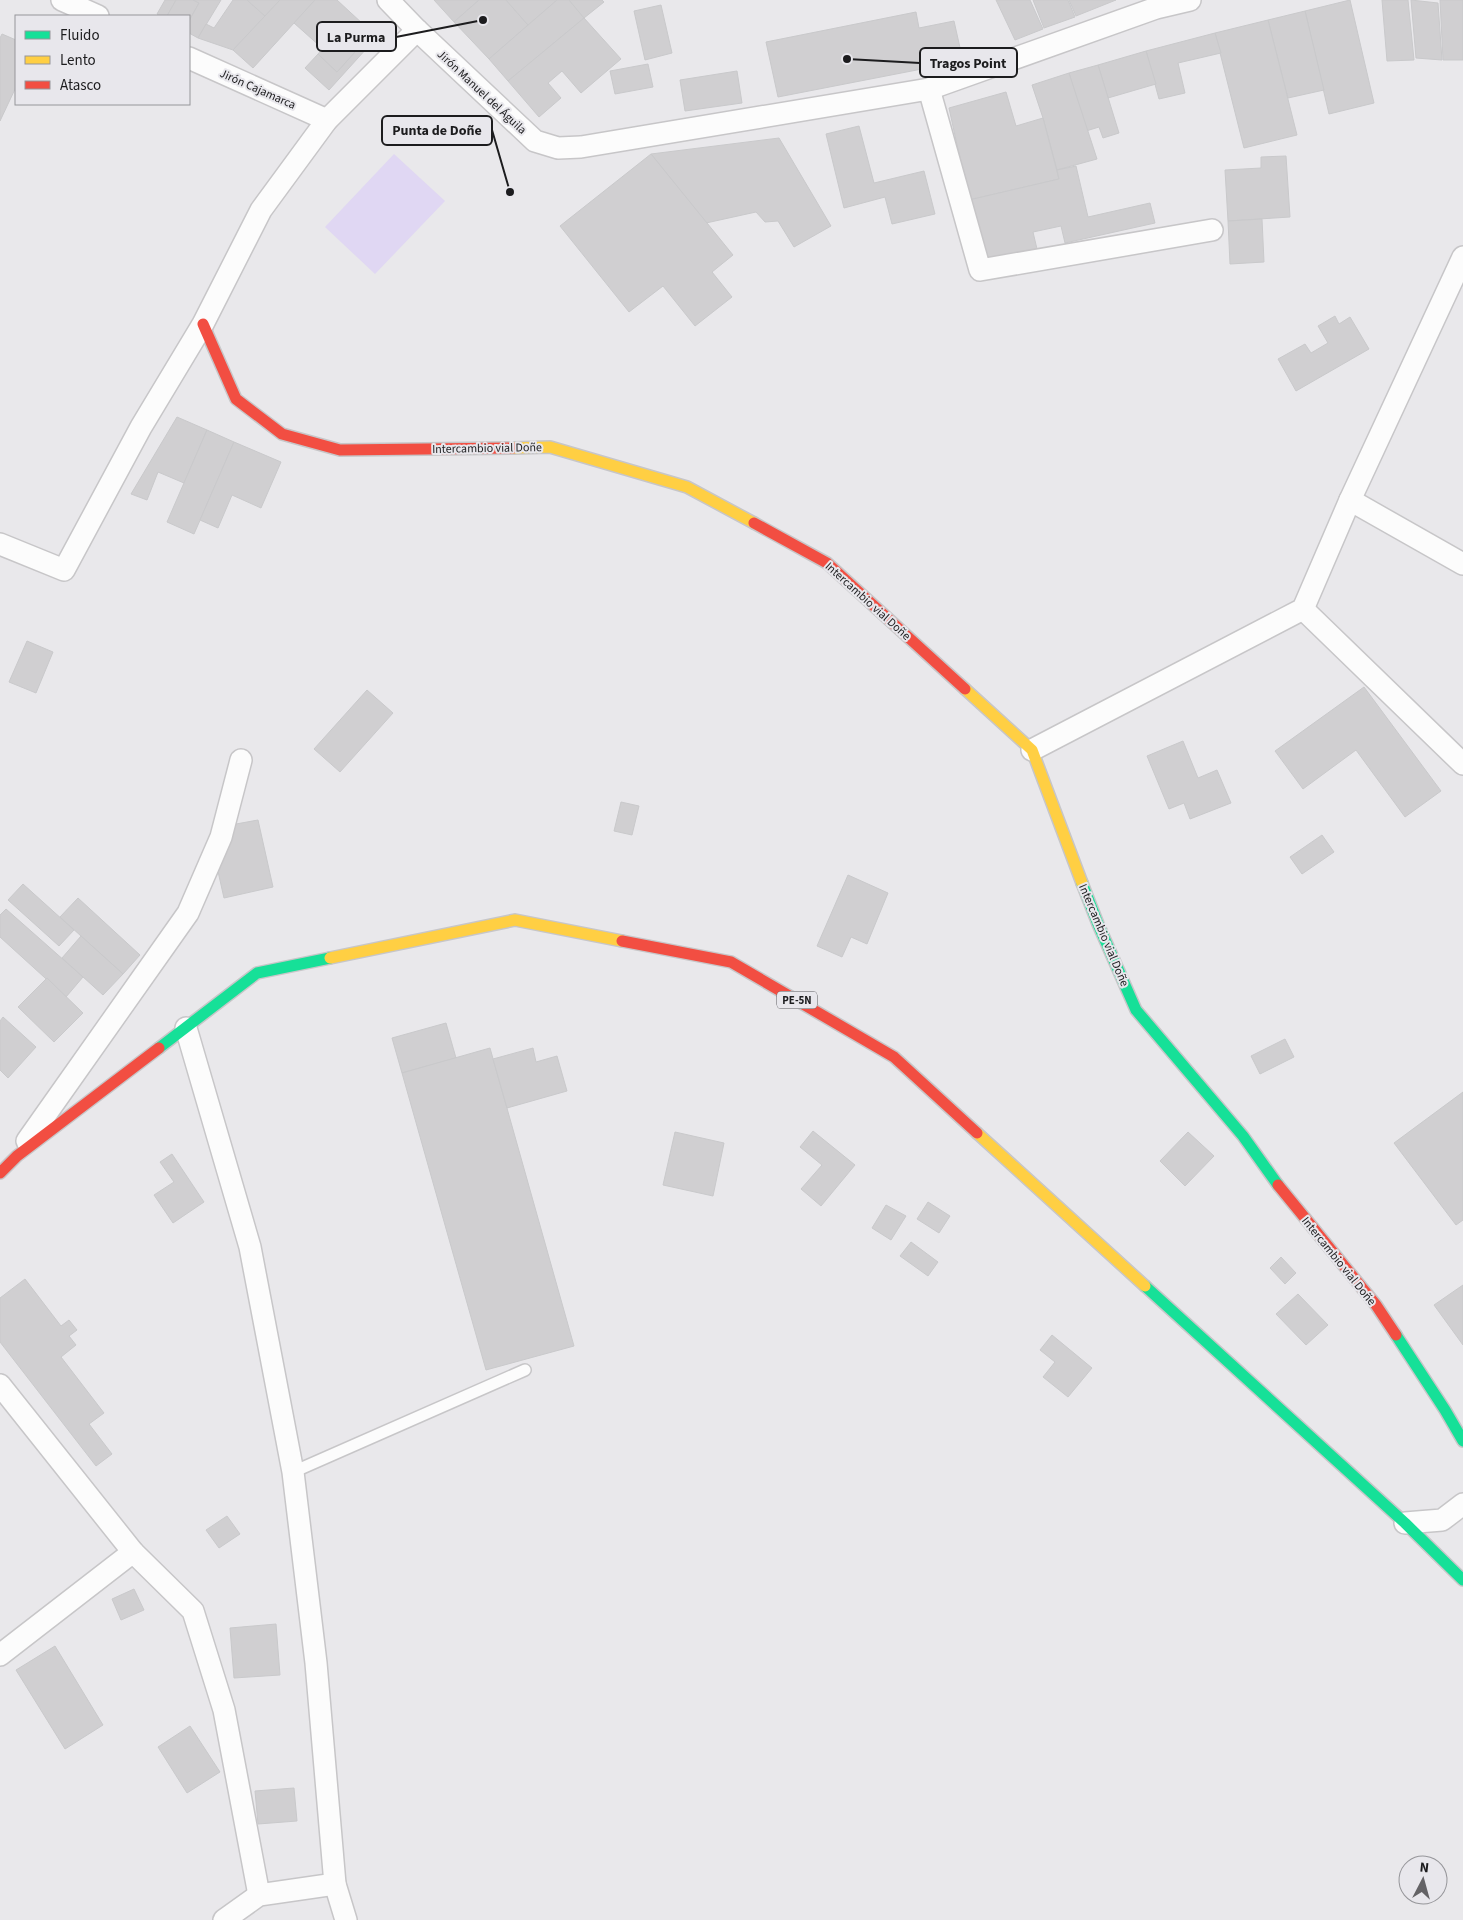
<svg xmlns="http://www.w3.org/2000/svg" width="1463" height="1920" font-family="'Source Sans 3',sans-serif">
<rect width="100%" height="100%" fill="#e9e8eb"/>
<!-- green -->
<path fill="#e0d7f3" d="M 394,154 L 445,201 L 375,274 L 325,227 Z"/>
<!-- building -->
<g fill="#d0cfd1" stroke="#c9c9cb">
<path d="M 165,0 L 176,0 L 167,16 L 161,16 L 157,14 Z"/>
<path d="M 176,0 L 193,0 L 199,3 L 189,21 L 189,16 L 167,16 Z"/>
<path d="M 193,0 L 221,0 L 198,38 L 189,33 L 189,21 L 199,3 Z"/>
<path d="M 233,0 L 247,0 L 265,16 L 233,50 L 198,38 L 206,24 L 214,28 Z"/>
<path d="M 247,0 L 280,0 L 265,16 Z"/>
<path d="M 280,0 L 315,0 L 253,68 L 233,50 Z"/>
<path d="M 315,0 L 337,0 L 377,37 L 329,90 L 305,68 L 318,54 L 337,72 L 363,43 L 343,25 L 322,48 L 294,23 Z"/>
<path d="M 434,0 L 479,0 L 454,22 Z"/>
<path d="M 479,0 L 506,0 L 528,25 L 489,59 L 454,22 Z"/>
<path d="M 506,0 L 557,0 L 528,25 Z"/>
<path d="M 557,0 L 569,0 L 584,18 L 508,81 L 489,59 Z"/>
<path d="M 569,0 L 602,0 L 604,2 L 584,18 Z"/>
<path d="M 996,0 L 1030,0 L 1043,29 L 1015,40 Z"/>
<path d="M 1033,0 L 1068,0 L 1075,17 L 1044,28 Z"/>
<path d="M 1069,0 L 1116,0 L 1076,16 Z"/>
<path d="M 1350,0 L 1374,103 L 1329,114 L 1305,11 Z"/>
<path d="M 1382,0 L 1408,0 L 1414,60 L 1387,61 Z"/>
<path d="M 1411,0 L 1438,3 L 1442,60 L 1416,58 Z"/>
<path d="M 1440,0 L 1463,0 L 1463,60 L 1443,60 Z"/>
<path d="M 661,5 L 672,53 L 645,60 L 634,11 Z"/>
<path d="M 1305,11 L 1324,90 L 1288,98 L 1268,20 Z"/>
<path d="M 916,12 L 919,28 L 954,21 L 963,61 L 778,97 L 766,42 Z"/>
<path d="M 584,18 L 621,59 L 581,93 L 562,71 L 548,83 L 561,98 L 539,117 L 508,81 Z"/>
<path d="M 1268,20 L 1297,135 L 1244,148 L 1215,33 Z"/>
<path d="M 343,25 L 363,43 L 337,72 L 318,54 Z"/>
<path d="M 1215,33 L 1221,53 L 1178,63 L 1185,93 L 1159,99 L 1146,51 Z"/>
<path d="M 2,34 L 16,40 L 16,87 L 0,121 L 0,38 Z"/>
<path d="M 1146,51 L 1156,84 L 1108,98 L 1098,65 Z"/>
<path d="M 648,64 L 653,87 L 615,94 L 610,71 Z"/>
<path d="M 1098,65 L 1119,133 L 1103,138 L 1099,127 L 1086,131 L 1069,73 Z"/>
<path d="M 737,71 L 742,103 L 685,111 L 680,80 Z"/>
<path d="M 1069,73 L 1097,159 L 1057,170 L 1043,118 L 1032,85 Z"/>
<path d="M 1006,92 L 1016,126 L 1043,118 L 1059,179 L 969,200 L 949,108 Z"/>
<path d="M 859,126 L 874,183 L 924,171 L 935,214 L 892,224 L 885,197 L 844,208 L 826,134 Z"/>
<path d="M 779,138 L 831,226 L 794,247 L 778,221 L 765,222 L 756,212 L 706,223 L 651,154 Z"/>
<path d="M 651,154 L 733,255 L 712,272 L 732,297 L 695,326 L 663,286 L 629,312 L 560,226 Z"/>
<path d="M 1286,156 L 1290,217 L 1228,221 L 1225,170 L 1261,168 L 1261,157 Z"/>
<path d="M 1076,166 L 1088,217 L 1150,203 L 1155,223 L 1065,243 L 1061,226 L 1033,232 L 1037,249 L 983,262 L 969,200 L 1059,179 L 1057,170 Z"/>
<path d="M 1262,219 L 1264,262 L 1230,264 L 1228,221 Z"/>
<path d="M 1335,316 L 1339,324 L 1350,317 L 1369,349 L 1296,391 L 1278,359 L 1305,344 L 1311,353 L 1328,343 L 1318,326 Z"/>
<path d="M 177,417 L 207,430 L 184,483 L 158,472 L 147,500 L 131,494 Z"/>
<path d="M 207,430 L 234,442 L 194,534 L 167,522 Z"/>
<path d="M 234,442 L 281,462 L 261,508 L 232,495 L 218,528 L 200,520 Z"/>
<path d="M 27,641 L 53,652 L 36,693 L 9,682 Z"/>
<path d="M 1364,687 L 1441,791 L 1405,817 L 1356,750 L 1303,789 L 1275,751 Z"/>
<path d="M 367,690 L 393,713 L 340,772 L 314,749 Z"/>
<path d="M 1183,741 L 1198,778 L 1217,770 L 1231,803 L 1190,819 L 1184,803 L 1169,809 L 1147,756 Z"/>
<path d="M 621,802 L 639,806 L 632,835 L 614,831 Z"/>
<path d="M 258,820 L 273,887 L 224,898 L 217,867 L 236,824 Z"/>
<path d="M 1322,835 L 1334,852 L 1302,874 L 1290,857 Z"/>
<path d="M 848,875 L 888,893 L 867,944 L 851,937 L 842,957 L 817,946 Z"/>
<path d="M 23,884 L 74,930 L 59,946 L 8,900 Z"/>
<path d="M 78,898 L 140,955 L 123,974 L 60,917 Z"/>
<path d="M 6,909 L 83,977 L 66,997 L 0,937 L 0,915 Z"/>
<path d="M 81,936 L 123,974 L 103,995 L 62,958 Z"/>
<path d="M 47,978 L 83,1013 L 54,1042 L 18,1007 Z"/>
<path d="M 3,1017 L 36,1047 L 8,1078 L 0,1070 L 0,1021 Z"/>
<path d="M 446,1023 L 456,1058 L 402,1073 L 392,1038 Z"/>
<path d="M 1285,1039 L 1294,1057 L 1260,1074 L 1251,1056 Z"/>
<path d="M 490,1048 L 574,1346 L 486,1370 L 402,1073 Z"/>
<path d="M 533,1048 L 536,1062 L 557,1056 L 567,1091 L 507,1108 L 493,1059 Z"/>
<path d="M 1463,1092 L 1463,1220 L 1456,1225 L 1394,1143 Z"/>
<path d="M 813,1131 L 855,1165 L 821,1206 L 801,1189 L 822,1165 L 800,1147 Z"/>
<path d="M 675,1132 L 724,1143 L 713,1196 L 663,1185 Z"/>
<path d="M 1188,1132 L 1214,1156 L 1185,1186 L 1160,1161 Z"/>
<path d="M 172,1154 L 204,1202 L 173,1223 L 154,1195 L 174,1182 L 160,1162 Z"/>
<path d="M 928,1202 L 950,1216 L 939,1233 L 917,1219 Z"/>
<path d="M 886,1205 L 906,1216 L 891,1240 L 872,1228 Z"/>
<path d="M 911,1242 L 938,1262 L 928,1276 L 900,1256 Z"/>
<path d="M 1281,1257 L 1296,1273 L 1285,1284 L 1270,1268 Z"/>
<path d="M 25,1279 L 61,1326 L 69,1320 L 77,1330 L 69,1336 L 76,1345 L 61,1357 L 104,1413 L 89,1424 L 112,1454 L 96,1466 L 0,1342 L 0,1298 Z"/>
<path d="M 1463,1285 L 1463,1345 L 1434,1305 Z"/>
<path d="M 1298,1294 L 1328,1325 L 1306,1345 L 1276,1314 Z"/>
<path d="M 1052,1335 L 1092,1368 L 1068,1397 L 1043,1377 L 1055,1362 L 1040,1350 Z"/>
<path d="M 227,1516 L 240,1534 L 219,1548 L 206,1530 Z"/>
<path d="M 134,1589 L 144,1610 L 121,1620 L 112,1599 Z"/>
<path d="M 276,1624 L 280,1675 L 234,1678 L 230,1628 Z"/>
<path d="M 55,1646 L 103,1725 L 65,1749 L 16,1670 Z"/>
<path d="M 190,1726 L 220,1772 L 187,1793 L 158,1747 Z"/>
<path d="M 294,1788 L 297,1821 L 258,1824 L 255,1791 Z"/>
</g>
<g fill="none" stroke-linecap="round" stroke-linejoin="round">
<defs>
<path id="lane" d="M 293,1472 L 525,1370"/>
<g id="street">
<path d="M 62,0 L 98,16"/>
<path d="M 388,0 L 417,30 L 535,141 L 558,148 L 581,147 L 929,89 L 1156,8 L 1190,0"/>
<path d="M 189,58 L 327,120"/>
<path d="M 929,89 L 980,270 L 1212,230"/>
<path d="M 1350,500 L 1463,564"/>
<path d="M 0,544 L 64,570 L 141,427 L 203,324 L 261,210 L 327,120 L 417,30"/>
<path d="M 1303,609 L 1463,764"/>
<path d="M 1032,750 L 1303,609 L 1350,500 L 1463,257"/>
<path d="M 186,1028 L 250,1247 L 293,1472 L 316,1663 L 335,1884 L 346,1920"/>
<path d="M 27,1141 L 188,913 L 221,837 L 241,760"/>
<path d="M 0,1385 L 133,1552 L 193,1611 L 224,1710 L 259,1895"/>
<path d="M 1405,1523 L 1442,1520 L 1463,1504"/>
<path d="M 0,1655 L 133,1552"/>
<path d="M 224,1920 L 259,1895 L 335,1884"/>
</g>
<g id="fast">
<path d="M 1082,883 L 1098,924 L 1136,1010 L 1243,1136 L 1278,1185"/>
<path d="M 159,1048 L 257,973 L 330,958"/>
<path d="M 1145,1286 L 1405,1523 L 1463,1580"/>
<path d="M 1396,1335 L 1445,1410 L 1463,1441"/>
</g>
<g id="slow">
<path d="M 513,448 L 550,447 L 687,487 L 754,523"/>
<path d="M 965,689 L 1032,750 L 1082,883"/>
<path d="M 330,958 L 515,920 L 622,941"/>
<path d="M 977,1133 L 1145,1286"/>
</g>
<g id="jam">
<path d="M 203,324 L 236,399 L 282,434 L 340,450 L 513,448"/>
<path d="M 754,523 L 827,563 L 965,689"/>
<path d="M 622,941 L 731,962 L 894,1057 L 977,1133"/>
<path d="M 0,1173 L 17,1156 L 159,1048"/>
<path d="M 1278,1185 L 1376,1305 L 1396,1335"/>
</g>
</defs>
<!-- lane casing -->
<use href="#lane" stroke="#c7c6c8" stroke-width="14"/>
<!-- street casing -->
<use href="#street" stroke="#c7c6c8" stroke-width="24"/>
<!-- fast casing -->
<use href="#fast" stroke="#c7c6c8" stroke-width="14"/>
<!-- slow casing -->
<use href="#slow" stroke="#c7c6c8" stroke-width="14"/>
<!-- jam casing -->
<use href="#jam" stroke="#c7c6c8" stroke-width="14"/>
<!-- lane -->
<use href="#lane" stroke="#fcfcfc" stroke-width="11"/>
<!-- street -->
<use href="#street" stroke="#fcfcfc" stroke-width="21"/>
<!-- fast -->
<use href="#fast" stroke="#16e098" stroke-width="11"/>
<!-- slow -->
<use href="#slow" stroke="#ffcf43" stroke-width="11"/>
<!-- jam -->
<use href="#jam" stroke="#f24e42" stroke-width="11"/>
</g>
<g text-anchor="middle" stroke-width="4" stroke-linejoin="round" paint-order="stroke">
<!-- shield labels -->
<rect fill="#e8e7ec" stroke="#59595c" stroke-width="1" x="777" y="991.5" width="40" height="17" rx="4"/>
<g font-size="11" font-weight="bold" fill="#1c1c1e">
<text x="797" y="1004">PE-5N</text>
</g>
<!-- street labels -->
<g font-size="12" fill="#1c1c1e" stroke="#e8e7ec">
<text transform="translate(258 89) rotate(24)" y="4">Jirón Cajamarca</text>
<text transform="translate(482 92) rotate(43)" y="4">Jirón Manuel del Águila</text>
<text transform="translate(487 448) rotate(-1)" y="4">Intercambio vial Doñe</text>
<text transform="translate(868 601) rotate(42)" y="4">Intercambio vial Doñe</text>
<text transform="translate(1104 935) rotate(67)" y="4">Intercambio vial Doñe</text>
<text transform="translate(1339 1261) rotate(51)" y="4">Intercambio vial Doñe</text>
</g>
</g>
<!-- callouts -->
<path fill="none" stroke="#1c1c1e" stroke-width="2" d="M483 20L396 37M847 59L920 63M510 192L492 130"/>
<g fill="#1c1c1e" stroke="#e8e7ec" stroke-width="2">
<circle cx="483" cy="20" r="5"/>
<circle cx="847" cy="59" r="5"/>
<circle cx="510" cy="192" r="5"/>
</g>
<g fill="#e8e7ec" stroke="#1c1c1e" stroke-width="2">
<rect x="317" y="22" width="79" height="29" rx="5"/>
<rect x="920" y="48" width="97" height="29" rx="5"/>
<rect x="382" y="116" width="110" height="29" rx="5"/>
</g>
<g font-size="14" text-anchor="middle" font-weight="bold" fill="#1c1c1e">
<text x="356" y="42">La Purma</text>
<text x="968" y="68">Tragos Point</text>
<text x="437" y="135">Punta de Doñe</text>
</g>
<!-- legend -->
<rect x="15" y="15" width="175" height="90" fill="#e8e7ec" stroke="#96969a"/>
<rect x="25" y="31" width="25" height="8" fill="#16e098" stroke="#96969a"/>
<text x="60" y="40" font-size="15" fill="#1c1c1e">Fluido</text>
<rect x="25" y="56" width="25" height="8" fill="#ffcf43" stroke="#96969a"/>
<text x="60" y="65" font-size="15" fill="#1c1c1e">Lento</text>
<rect x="25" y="81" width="25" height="8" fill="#f24e42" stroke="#96969a"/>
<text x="60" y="90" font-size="15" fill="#1c1c1e">Atasco</text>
<!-- north arrow -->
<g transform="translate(1423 1880) rotate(6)"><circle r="24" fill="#e8e7ec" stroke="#96969a"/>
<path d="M0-4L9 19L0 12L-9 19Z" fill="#646366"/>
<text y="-8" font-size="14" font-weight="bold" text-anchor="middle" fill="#1c1c1e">N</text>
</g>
</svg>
